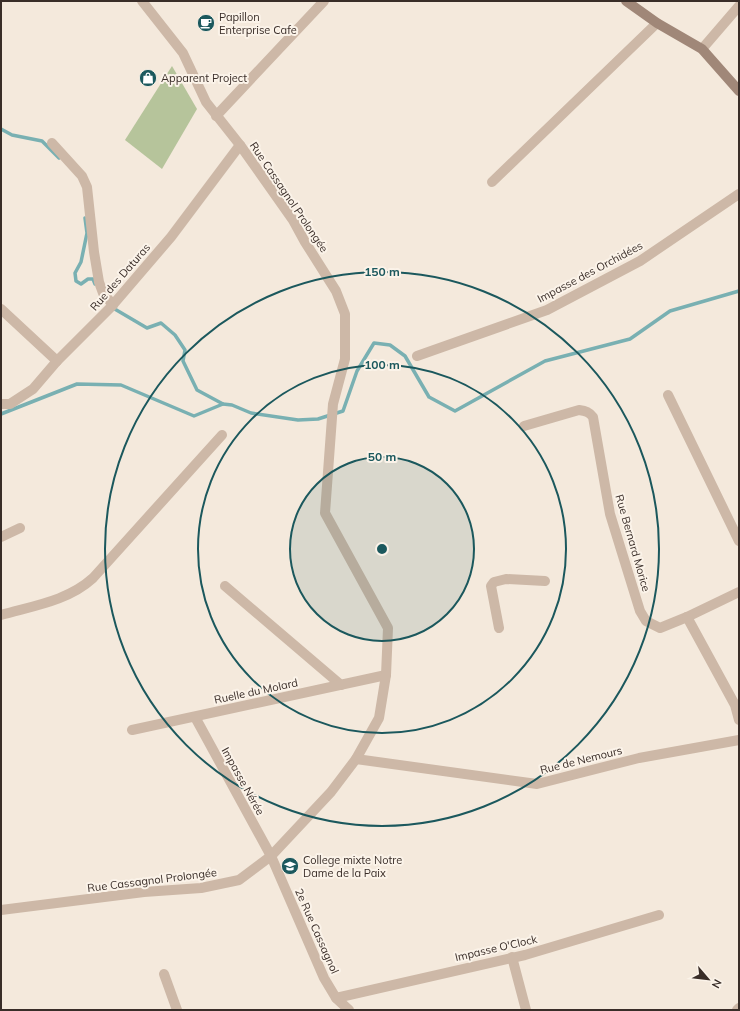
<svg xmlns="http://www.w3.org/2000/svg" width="740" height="1011" font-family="Mulish,sans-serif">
<rect width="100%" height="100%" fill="#f4e9dc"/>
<!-- green -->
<path fill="#b6c49b" d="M 172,66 L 197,109 L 162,169 L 125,140 Z"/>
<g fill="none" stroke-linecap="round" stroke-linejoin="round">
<!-- stream -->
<g stroke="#79b0b2" stroke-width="3.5">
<path d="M 1,129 L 12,135 L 42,141 L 59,158"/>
<path d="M 85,218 L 87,233 L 81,262 L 75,273 L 76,281 L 81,284 L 88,279 L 93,279 L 95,284"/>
<path d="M 113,308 L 147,328 L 161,323 L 175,335 L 185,350 L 183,361 L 197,390 L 223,404 L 232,405 L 251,413 L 298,420 L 318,419 L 343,411 L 357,371 L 374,343 L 390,345 L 405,356 L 429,397 L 455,411 L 545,361 L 630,339 L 670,311 L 739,291"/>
<path d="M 1,414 L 77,384 L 121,385 L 194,416 L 223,404"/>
</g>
<!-- street -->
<g stroke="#cdb8a7" stroke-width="10">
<path d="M 702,49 L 739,6"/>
<path d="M 216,116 L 324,1"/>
<path d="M 52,143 L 82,176 L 87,187 L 94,252 L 99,282 L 103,293 L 113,305"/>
<path d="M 492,182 L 657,23"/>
<path d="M 1,309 L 57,361"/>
<path d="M 417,356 L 547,310 L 640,261 L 739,194"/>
<path d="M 668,395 L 739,541"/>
<path d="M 1,404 L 10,404 L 33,389 L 57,361 L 111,307 L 171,237 L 240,145"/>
<path d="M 524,426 L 579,410 C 586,411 589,412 593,417 L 610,514 L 640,611 L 646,621 L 660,628 L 687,617 L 739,592"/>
<path d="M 1,537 L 20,528"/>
<path d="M 225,586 L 341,685"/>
<path d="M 1,615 C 32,606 68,601 93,578 L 222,435"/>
<path d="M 687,617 L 735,705 L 739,720"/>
<path d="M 499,628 L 491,586 L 494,582 L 506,579 L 545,581"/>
<path d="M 195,717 L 271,856 L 324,978 L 336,998 L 349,1010"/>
<path d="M 132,730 L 386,675"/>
<path d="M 356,759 L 537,784 L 639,758 L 739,740"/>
<path d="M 1,910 L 144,892 L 201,888 L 239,880 L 271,856 L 331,792 L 356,759 L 379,718 L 386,675 L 388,628 L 325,513 L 333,404 L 345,359 L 345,314 L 336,291 L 305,242 L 293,220 L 240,145 L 206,102 L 183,53 L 142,1"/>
<path d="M 512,957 L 526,1010"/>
<path d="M 164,974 L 177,1010"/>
<path d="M 336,998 L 525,955 L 659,915"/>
<path d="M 737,1010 L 739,1008"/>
</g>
<!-- secondary -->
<path stroke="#a08778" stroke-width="10" d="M 626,1 L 657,23 L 702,49 L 739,91"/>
</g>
<!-- distance rings -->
<circle cx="382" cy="549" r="92" fill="#1b585d" fill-opacity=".12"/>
<g fill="none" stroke="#1b585d" stroke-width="2">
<circle cx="382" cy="549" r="92"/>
<circle cx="382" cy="549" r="184"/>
<circle cx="382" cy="549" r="277"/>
</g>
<!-- icons -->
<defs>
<symbol id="cafe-disc" viewBox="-11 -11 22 22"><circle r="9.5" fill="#1b585d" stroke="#fbf3e9"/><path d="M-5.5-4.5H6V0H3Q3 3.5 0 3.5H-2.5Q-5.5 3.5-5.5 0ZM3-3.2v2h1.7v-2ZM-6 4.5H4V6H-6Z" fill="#fff"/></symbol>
<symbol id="shop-disc" viewBox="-11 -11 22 22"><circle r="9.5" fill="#1b585d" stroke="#fbf3e9"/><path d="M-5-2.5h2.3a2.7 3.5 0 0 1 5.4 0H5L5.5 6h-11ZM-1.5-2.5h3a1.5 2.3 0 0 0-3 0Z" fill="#fff"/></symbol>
<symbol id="school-disc" viewBox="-11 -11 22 22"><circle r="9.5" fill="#1b585d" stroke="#fbf3e9"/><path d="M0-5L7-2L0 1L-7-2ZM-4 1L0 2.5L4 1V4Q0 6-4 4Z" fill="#fff"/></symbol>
</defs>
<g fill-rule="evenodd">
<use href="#cafe-disc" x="196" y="13" width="20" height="20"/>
<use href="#shop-disc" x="138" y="68" width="20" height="20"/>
<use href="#school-disc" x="280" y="856" width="20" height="20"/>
</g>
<g text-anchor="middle" stroke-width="4" stroke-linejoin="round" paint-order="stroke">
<!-- poi labels -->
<g font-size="11" fill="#392d28" stroke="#fbf3e9" text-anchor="start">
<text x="219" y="21">Papillon<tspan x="219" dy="13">Enterprise Cafe</tspan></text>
<text x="161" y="82">Apparent Project</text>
<text x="303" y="864">College mixte Notre<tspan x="303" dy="13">Dame de la Paix</tspan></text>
</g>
<!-- street labels -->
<g font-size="11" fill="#392d28" stroke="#fbf3e9">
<text transform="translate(289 197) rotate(56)" y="4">Rue Cassagnol Prolongée</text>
<text transform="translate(590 272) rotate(-28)" y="4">Impasse des Orchidées</text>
<text transform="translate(120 277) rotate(-49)" y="4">Rue des Daturas</text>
<text transform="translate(633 543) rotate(74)" y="4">Rue Bernard Morice</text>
<text transform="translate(256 691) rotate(-12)" y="4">Ruelle du Molard</text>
<text transform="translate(581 760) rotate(-14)" y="4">Rue de Nemours</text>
<text transform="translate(243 781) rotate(61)" y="4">Impasse Nérée</text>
<text transform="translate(152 880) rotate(-7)" y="4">Rue Cassagnol Prolongée</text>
<text transform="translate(317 931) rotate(66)" y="4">2e Rue Cassagnol</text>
<text transform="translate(496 948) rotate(-13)" y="4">Impasse O'Clock</text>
</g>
</g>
<circle cx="382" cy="549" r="6" fill="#1b585d" stroke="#fbf3e9" stroke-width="2"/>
<g font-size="12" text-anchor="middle" font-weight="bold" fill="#1b585d" stroke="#fbf3e9" stroke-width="4" stroke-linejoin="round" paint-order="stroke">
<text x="382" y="276">150 m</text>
<text x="382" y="369">100 m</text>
<text x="382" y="461">50 m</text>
</g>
<!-- border -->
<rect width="740" height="1011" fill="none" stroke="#392d28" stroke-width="4"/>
<!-- north arrow -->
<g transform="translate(708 979) rotate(118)" stroke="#fbf3e9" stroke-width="3" paint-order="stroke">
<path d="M0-3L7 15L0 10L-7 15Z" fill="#392d28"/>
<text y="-6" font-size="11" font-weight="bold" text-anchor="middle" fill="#392d28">N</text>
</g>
</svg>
